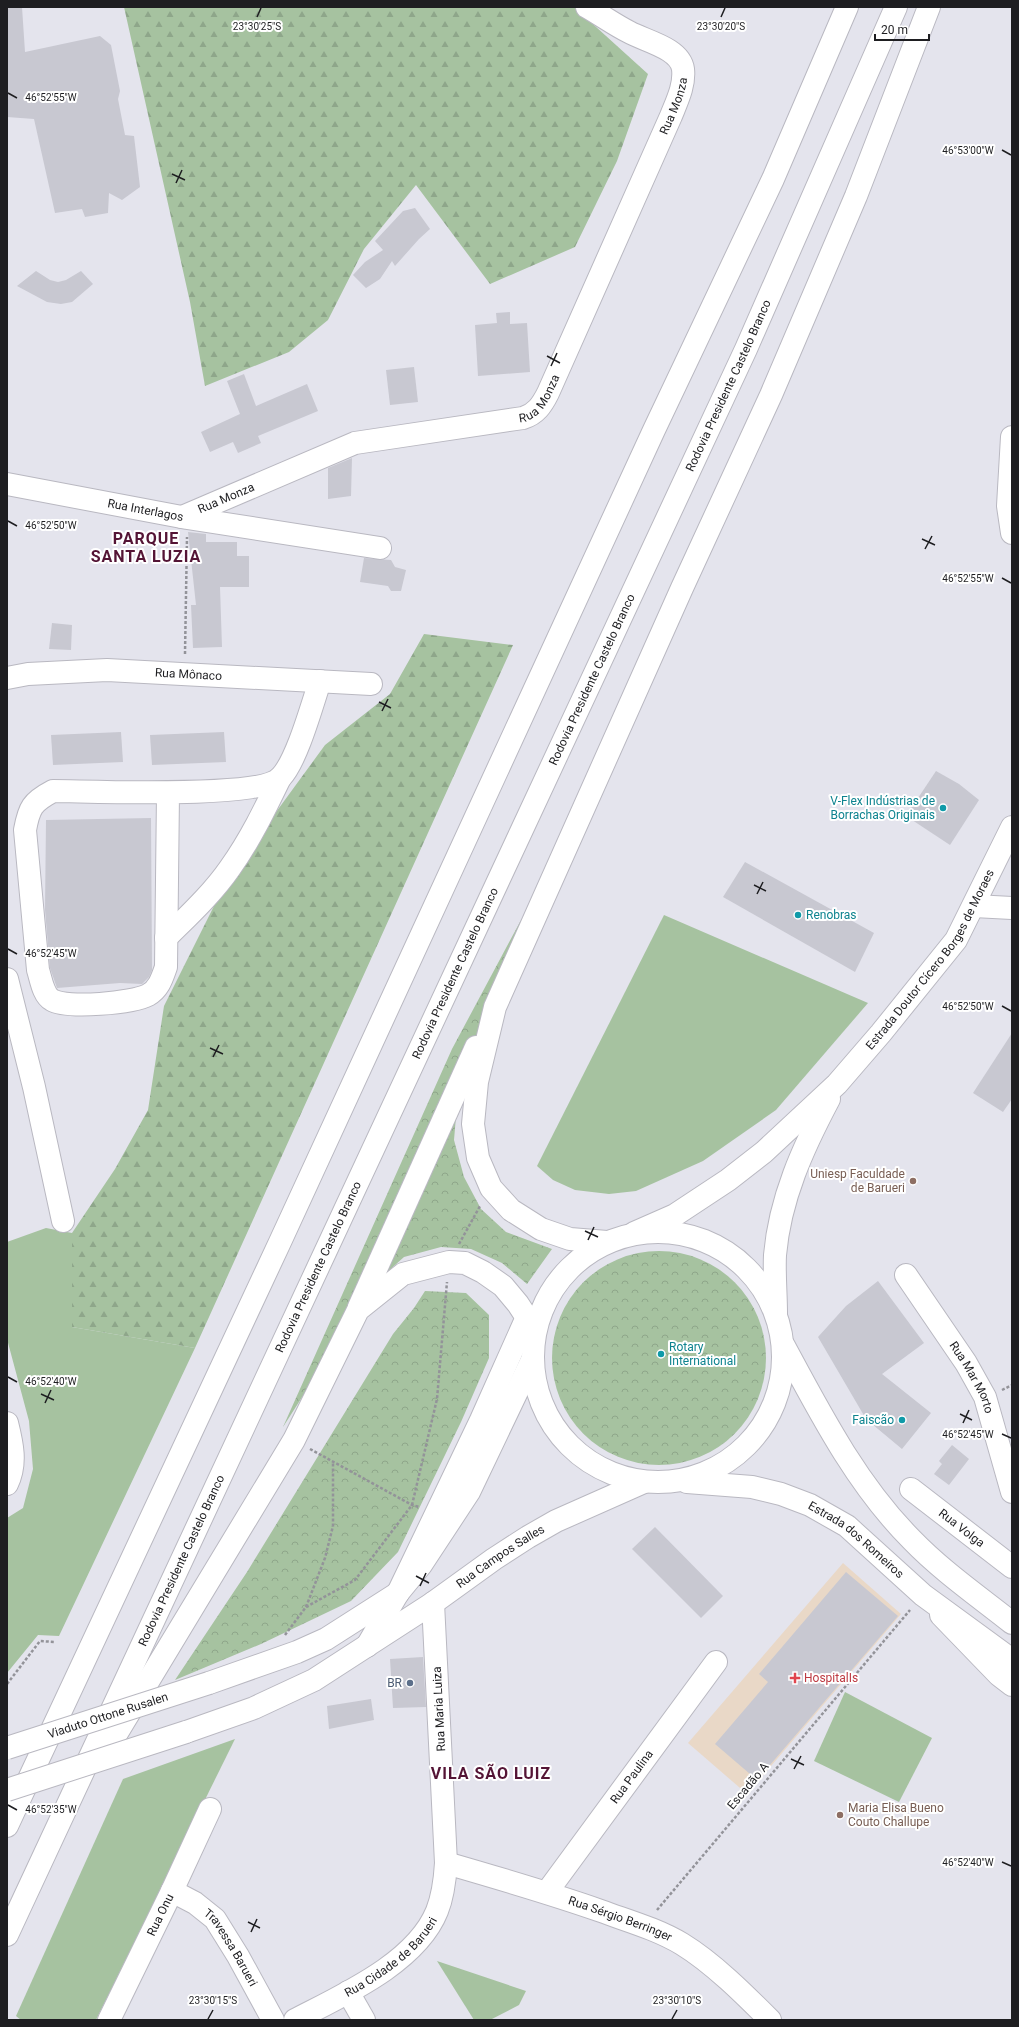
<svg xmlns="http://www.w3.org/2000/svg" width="1019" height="2027" font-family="Roboto,sans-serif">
<defs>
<pattern id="forest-firs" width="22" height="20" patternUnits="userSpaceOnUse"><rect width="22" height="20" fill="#a6c2a0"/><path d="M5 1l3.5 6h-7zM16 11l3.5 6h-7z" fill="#8ea68a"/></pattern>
<pattern id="park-crowns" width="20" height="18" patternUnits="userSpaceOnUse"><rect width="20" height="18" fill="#a6c2a0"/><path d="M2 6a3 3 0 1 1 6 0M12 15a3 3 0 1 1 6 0" fill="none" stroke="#8ea68a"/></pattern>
</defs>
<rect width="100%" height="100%" fill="#e4e4ed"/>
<!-- medical -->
<path fill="#e9d8c7" d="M 843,1563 L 901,1614 L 747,1794 L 688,1743 Z"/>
<!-- grass -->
<g fill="#a6c2a0">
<path d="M 664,915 L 868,1003 L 776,1110 L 703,1161 L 636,1191 L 609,1194 L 575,1190 L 553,1180 L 537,1166 Z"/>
<path d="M 46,1228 L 72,1233 L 72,1327 L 195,1348 L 59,1636 L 38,1635 L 7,1673 L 7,1518 L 23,1508 L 33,1469 L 29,1421 L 7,1339 L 7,1242 Z"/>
<path d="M 845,1692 L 932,1738 L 899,1802 L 814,1761 Z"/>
<path d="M 235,1739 L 96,2020 L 21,2020 L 16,2016 L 123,1779 Z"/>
<path d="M 437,1961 L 526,1991 L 519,2005 L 490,2020 L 474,2020 Z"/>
</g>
<!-- forest -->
<g fill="url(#forest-firs)">
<path d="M 124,7 L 574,7 L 648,74 L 617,161 L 575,247 L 490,284 L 416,185 L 364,249 L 328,320 L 289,352 L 205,386 L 190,302 Z"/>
<path d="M 424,634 L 513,645 L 195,1348 L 72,1327 L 72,1233 L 115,1169 L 148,1110 L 164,1006 L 228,878 L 325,745 L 390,694 Z"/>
</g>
<!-- park -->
<g fill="url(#park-crowns)">
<path d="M 521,920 L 500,984 L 458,1093 L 454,1140 L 464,1177 L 481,1209 L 506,1232 L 552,1249 L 527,1284 L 502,1263 L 471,1249 L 441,1247 L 404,1257 L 375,1283 L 283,1427 L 452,1049 Z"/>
<circle cx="659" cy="1358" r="107"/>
<path d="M 425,1291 L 466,1293 L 489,1315 L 489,1358 L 461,1422 L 398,1552 L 351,1601 L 261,1644 L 175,1680 L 247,1572 L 393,1334 L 414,1308 Z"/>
</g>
<!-- building -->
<g fill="#c8c8d1">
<path d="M 7,7 L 22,7 L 25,52 L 100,36 L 111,45 L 120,91 L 118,99 L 125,135 L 134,136 L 140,187 L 122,200 L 109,193 L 108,213 L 85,217 L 82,209 L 55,213 L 34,119 L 7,117 Z"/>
<path d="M 415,208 L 430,229 L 419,239 L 395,266 L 392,261 L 380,279 L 366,288 L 353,275 L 365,262 L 383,250 L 375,241 L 403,211 Z"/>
<path d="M 36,271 L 50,280 L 58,282 L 66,280 L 81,271 L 93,284 L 72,302 L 61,304 L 47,302 L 17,286 Z"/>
<path d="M 510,312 L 510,324 L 527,323 L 530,372 L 478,376 L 475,325 L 497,323 L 496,313 Z"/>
<path d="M 414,367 L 418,402 L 390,405 L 386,370 Z"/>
<path d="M 244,374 L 256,406 L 307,384 L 318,411 L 258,436 L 261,443 L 238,453 L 233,442 L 210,452 L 201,432 L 240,414 L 227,381 Z"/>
<path d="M 352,458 L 351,496 L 328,499 L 328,468 Z"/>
<path d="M 188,532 L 206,534 L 206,542 L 237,542 L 237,556 L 249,556 L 249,587 L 220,587 L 222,647 L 193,648 L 191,605 L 196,605 Z"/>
<path d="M 364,558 L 391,560 L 395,567 L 406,570 L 401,591 L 391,591 L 388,586 L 360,582 Z"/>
<path d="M 52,623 L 72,625 L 71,650 L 49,649 Z"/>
<path d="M 121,732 L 123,762 L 53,765 L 51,735 Z"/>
<path d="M 224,732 L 226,762 L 152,765 L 150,735 Z"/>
<path d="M 936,771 L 959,784 L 979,800 L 950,845 L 906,816 Z"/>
<path d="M 151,818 L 152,970 L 149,977 L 142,984 L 120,983 L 57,988 L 50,968 L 45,910 L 46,820 Z"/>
<path d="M 745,862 L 874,933 L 855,972 L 723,897 Z"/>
<path d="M 1012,1033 L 1012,1099 L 1003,1112 L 973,1093 Z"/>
<path d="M 878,1281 L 924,1343 L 882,1374 L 931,1413 L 902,1449 L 866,1419 L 818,1337 L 846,1306 Z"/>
<path d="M 952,1445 L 969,1459 L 949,1485 L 934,1474 L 942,1464 L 939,1461 Z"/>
<path d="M 655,1527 L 723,1596 L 701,1618 L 632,1549 Z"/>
<path d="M 846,1572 L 898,1616 L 757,1780 L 715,1744 L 768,1682 L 759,1674 Z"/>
<path d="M 423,1657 L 426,1707 L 393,1708 L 390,1659 Z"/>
<path d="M 371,1699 L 374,1720 L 329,1729 L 327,1706 Z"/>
</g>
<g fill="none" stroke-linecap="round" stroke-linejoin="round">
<defs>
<g id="minor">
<path d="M 1012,437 L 1008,506 L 1012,533"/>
<path id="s1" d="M 7,484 L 187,518 L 380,548"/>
<path id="s2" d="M 182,517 L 355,443 L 523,418 C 536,414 542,405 548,393 L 671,116 C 677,101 685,85 683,69 C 680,48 645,41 629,32 C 615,25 601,15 587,7"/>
<path id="s3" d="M 7,678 L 28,674 L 107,670 L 371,684"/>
<path d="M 168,793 L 166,967 C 162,978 159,989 148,995 C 133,1003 67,1009 52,1000 C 43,995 41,979 38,970 L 25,830 C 29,808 32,802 53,791 C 89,791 261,799 281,777 C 297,760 312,705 320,681"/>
<path d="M 974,906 L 1012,908"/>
<path d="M 166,938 C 188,916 212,894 230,868 C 250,840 265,809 280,778"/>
<path d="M 7,979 L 34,1087 L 63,1221"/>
<path id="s4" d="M 634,1233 L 675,1215 L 728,1180 L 764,1152 L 837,1084 L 881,1033 L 956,940 L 1012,827"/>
<path id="s5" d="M 906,1275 L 966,1363 L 985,1397 L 1012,1492"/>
<path d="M 776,1313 C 776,1294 774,1274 775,1255 C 780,1198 803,1148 829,1099"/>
<path d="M 7,1423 C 12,1443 17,1464 7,1484"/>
<path id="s6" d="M 911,1489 L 1012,1567"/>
<path d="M 941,1615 L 999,1675 L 1012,1685"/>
<path d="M 367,1646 L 398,1593"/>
<path id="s7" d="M 446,1863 C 498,1878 550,1893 601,1911 C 628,1921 657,1929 682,1944 C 713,1963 744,1994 770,2020"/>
<path id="s8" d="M 172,1891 L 195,1903 L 215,1919 L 238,1956 L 273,2020"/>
<path id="s9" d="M 547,1892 L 716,1662"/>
<path d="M 348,1992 L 364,2020"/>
<path id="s10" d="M 109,2020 L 172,1891 L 210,1809"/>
<path id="s11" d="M 295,2020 C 343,1995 416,1963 437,1911 C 443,1896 445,1879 446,1863 L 433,1603"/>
</g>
<g id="major">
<circle cx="658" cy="1357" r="125"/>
<path d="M 784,1346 C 820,1413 857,1485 912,1540 C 942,1571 978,1596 1012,1623"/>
<path id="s12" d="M 687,1482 L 752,1487 L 781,1494 L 810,1505 L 847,1526 L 923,1595 L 1012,1660"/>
<path d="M 209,1683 L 297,1652 L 326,1639 L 398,1593 L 421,1565 L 469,1492 L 533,1358"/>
<path id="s13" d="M 186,1732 L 254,1708 L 314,1680 L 433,1603 L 494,1559 L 528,1537 L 556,1521 L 644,1482"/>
</g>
<g id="highway">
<path d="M 607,1242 L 570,1239 L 541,1229 L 511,1210 L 491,1188 L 478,1158 L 473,1124 L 477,1082 L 495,1007 L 682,588 L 771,395 L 856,196 L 929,7"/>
<path d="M 359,1307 L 476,1047"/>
<path d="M 398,1593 L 481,1420 L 527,1317"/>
<path d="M 106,1751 L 294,1440 L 358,1310 L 403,1274 L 449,1262 L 465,1263 L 483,1272 L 503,1286 L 518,1304 L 535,1330"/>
<path d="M 7,1826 L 280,1242 L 654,430 L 773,179 L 847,7"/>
<path id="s14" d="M 7,1935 L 746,349 L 896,7"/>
</g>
</defs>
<!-- minor casing -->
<use href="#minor" stroke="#b9b8c1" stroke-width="24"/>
<!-- major casing -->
<use href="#major" stroke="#b9b8c1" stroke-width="24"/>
<!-- highway casing -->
<use href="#highway" stroke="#b9b8c1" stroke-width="24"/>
<!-- path -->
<g stroke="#939399" stroke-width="2.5" stroke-dasharray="3 2" stroke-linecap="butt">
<path d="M 185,654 L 187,537"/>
<path d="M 459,1244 L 480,1206"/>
<path d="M 1002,1390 L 1012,1385"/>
<path d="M 310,1449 L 412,1505 L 419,1507"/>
<path d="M 306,1607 L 325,1558 L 333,1526 L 333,1463"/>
<path d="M 285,1635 L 306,1607 L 355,1580 L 412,1505 L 437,1399 L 447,1282"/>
<path d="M 7,1684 L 40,1641 L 55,1642"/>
<path d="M 657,1910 L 910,1610"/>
</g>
<!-- minor -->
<use href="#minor" stroke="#fff" stroke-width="22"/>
<!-- major -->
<use href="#major" stroke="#fff" stroke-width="22"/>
<!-- highway -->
<use href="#highway" stroke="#fff" stroke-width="22"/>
<defs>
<g id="major-bridge">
<path id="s15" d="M 7,1748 L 209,1683"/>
<path d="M 7,1790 L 186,1732"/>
</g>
</defs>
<!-- major-bridge casing -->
<use href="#major-bridge" stroke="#b9b8c1" stroke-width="24" stroke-linecap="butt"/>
<!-- major-bridge -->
<use href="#major-bridge" stroke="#fff" stroke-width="22"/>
</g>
<!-- ticks -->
<path fill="none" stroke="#1e1e21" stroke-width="1.5" d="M 257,17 L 261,8M 721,17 L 725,8M 8,93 L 17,98M 1002,150 L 1011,155M 172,174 L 185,180M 176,183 L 182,170M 547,356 L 560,363M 551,366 L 557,353M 8,521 L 17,526M 922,539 L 935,545M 925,549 L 932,536M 1002,578 L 1011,583M 379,702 L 391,708M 382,711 L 388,699M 754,885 L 766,891M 757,894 L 763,882M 8,949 L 17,954M 1002,1006 L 1011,1011M 210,1048 L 223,1054M 213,1057 L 219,1045M 585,1231 L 598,1237M 588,1240 L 594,1227M 8,1377 L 17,1382M 41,1394 L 54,1400M 45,1403 L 51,1390M 960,1414 L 972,1420M 963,1423 L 969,1410M 1002,1434 L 1011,1438M 416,1576 L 429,1583M 420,1586 L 426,1573M 791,1759 L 804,1765M 794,1769 L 801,1756M 8,1805 L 17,1810M 1002,1862 L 1011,1866M 248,1922 L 260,1928M 251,1932 L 257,1919M 208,2019 L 213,2010M 672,2019 L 677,2010"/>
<!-- markers -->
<g fill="#0f9aa8" stroke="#fff" stroke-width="1.5">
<circle cx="943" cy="808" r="4"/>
<circle cx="798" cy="915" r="4"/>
<circle cx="661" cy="1354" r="4"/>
<circle cx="902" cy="1420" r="4"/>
</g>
<g fill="#8d6e63" stroke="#fff" stroke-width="1.5">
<circle cx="913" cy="1181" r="4"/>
<circle cx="840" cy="1815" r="4"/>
</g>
<path fill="#e0444e" stroke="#fff" stroke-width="1.5" d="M793 1672h4v4h4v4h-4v4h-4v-4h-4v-4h4z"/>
<circle fill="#5c6f8a" stroke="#fff" stroke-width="1.5" cx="410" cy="1683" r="4"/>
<g text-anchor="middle" stroke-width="4" stroke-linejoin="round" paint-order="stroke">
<!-- street labels -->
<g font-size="12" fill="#1e1e21" stroke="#fff">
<text dy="4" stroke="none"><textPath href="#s2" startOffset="708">Rua Monza</textPath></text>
<text dy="4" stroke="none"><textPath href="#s14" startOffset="1709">Rodovia Presidente Castelo Branco</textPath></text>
<text dy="4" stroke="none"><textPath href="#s2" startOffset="384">Rua Monza</textPath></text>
<text dy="4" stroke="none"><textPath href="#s2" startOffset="48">Rua Monza</textPath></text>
<text dy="4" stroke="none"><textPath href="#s1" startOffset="141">Rua Interlagos</textPath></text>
<text dy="4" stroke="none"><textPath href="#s3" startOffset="182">Rua Mônaco</textPath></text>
<text dy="4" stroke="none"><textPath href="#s14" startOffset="1385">Rodovia Presidente Castelo Branco</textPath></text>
<text dy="4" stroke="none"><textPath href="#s4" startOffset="410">Estrada Doutor Cícero Borges de Moraes</textPath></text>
<text dy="4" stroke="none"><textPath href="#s14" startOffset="1061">Rodovia Presidente Castelo Branco</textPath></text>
<text dy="4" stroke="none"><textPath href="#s14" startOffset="737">Rodovia Presidente Castelo Branco</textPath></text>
<text dy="4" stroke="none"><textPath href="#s5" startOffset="122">Rua Mar Morto</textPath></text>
<text dy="4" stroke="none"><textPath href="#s6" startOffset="64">Rua Volga</textPath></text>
<text dy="4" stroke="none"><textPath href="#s12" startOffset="184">Estrada dos Romeiros</textPath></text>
<text dy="4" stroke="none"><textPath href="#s13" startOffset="362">Rua Campos Salles</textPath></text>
<text dy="4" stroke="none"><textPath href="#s14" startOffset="413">Rodovia Presidente Castelo Branco</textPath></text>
<text transform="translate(439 1709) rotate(-93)" y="4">Rua Maria Luiza</text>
<text dy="4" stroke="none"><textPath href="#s15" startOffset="106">Viaduto Ottone Rusalen</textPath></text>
<text dy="4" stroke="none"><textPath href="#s9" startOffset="143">Rua Paulina</textPath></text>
<text transform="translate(748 1786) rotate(-50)" y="4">Escadão A</text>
<text dy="4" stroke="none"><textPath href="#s10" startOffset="117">Rua Onu</textPath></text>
<text dy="4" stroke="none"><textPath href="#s7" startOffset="183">Rua Sérgio Berringer</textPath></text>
<text dy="4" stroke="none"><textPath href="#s8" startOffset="84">Travessa Barueri</textPath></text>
<text dy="4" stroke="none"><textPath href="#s11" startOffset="116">Rua Cidade de Barueri</textPath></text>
</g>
<!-- culture labels -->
<g font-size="12" fill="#0d838f" stroke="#fff" text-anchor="end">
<text x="935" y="805">V-Flex Indústrias de<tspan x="935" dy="14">Borrachas Originais</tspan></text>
<text x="806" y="919" text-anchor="start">Renobras</text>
<text x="669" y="1351" text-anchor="start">Rotary<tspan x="669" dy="14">International</tspan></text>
<text x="894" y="1424">Faiscão</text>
</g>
<!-- education labels -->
<g font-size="12" fill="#785e54" stroke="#fff" text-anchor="end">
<text x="905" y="1178">Uniesp Faculdade<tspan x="905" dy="14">de Barueri</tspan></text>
<text x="848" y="1812" text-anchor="start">Maria Elisa Bueno<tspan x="848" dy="14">Couto Challupe</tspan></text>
</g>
<!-- health labels -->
<g font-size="12" fill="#be3a42" stroke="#fff" text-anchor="start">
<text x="804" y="1682">HospitalIs</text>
</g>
<!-- service labels -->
<g font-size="12" fill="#4e5e75" stroke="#fff" text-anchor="end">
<text x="402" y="1687">BR</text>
</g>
<!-- district labels -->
<g font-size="16" font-weight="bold" letter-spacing="1" fill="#541435" stroke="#fff">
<text x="146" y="544">PARQUE<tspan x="146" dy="18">SANTA LUZIA</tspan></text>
<text x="491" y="1779">VILA SÃO LUIZ</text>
</g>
</g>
<g font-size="10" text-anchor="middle" fill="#1e1e21" stroke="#fff" stroke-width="4" stroke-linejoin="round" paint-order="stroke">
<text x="257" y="30">23°30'25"S</text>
<text x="721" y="30">23°30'20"S</text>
<text x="51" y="101">46°52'55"W</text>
<text x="968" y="154">46°53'00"W</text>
<text x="51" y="529">46°52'50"W</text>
<text x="968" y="582">46°52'55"W</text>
<text x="51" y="957">46°52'45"W</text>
<text x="968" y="1010">46°52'50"W</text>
<text x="51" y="1385">46°52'40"W</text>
<text x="968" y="1438">46°52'45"W</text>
<text x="51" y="1813">46°52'35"W</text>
<text x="968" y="1866">46°52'40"W</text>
<text x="213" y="2004">23°30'15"S</text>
<text x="677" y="2004">23°30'10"S</text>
</g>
<!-- border -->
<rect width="1019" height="2027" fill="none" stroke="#1e1e21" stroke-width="16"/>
<!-- scale -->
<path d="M875 34v6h54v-6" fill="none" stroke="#1e1e21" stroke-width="2"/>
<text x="881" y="34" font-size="12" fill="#1e1e21" stroke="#ffffff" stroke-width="3" paint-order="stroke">20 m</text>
</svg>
